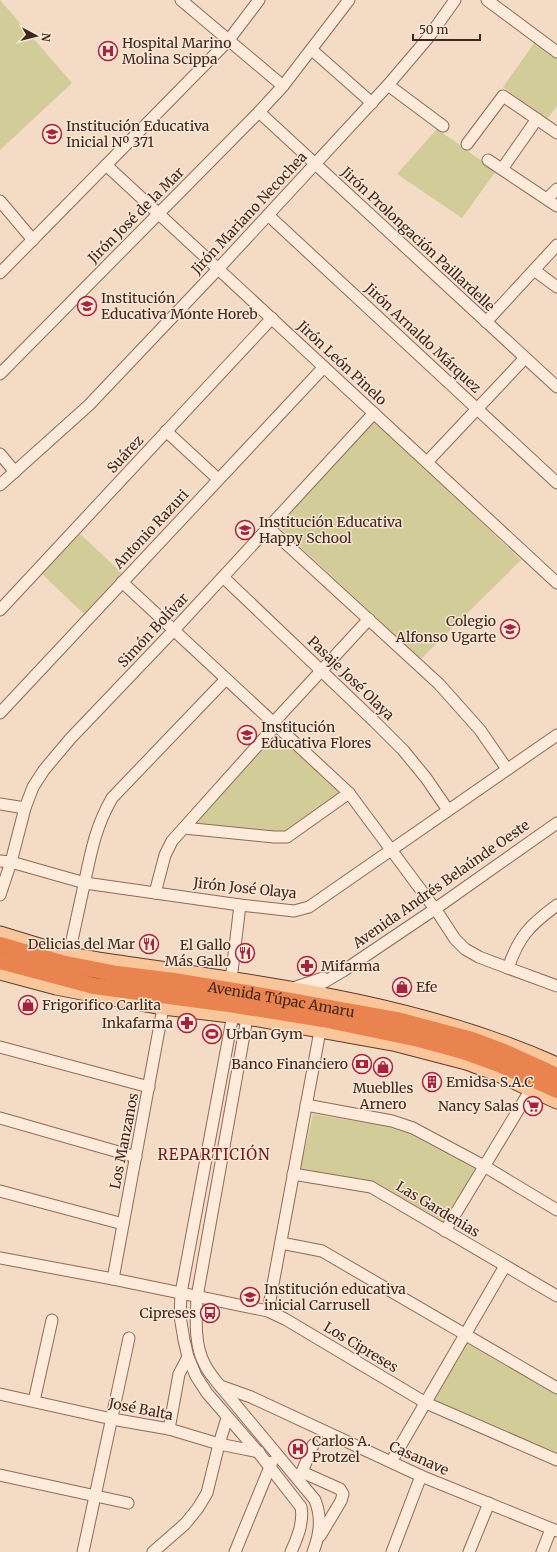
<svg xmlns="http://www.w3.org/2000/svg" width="557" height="1552" font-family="Merriweather,serif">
<rect width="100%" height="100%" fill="#f3dbc5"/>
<!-- green -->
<g fill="#d2cc98">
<path d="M 0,0 L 72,83 L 0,150 Z"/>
<path d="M 535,42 L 557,58 L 557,106 L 547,119 L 503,87 Z"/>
<path d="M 437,129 L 496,171 L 462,218 L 397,174 Z"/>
<path d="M 375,421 L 521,560 L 421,659 L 278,526 Z"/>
<path d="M 79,533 L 122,573 L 84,614 L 41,573 Z"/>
<path d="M 276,731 L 342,793 L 289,832 L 281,833 L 191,824 Z"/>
<path d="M 313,1114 L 384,1126 L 408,1133 L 477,1170 L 444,1224 L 383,1188 L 364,1179 L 300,1170 Z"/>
<path d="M 467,1342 L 557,1393 L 557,1455 L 432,1400 Z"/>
</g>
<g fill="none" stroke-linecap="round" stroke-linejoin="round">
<defs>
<g id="minor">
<path d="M 181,0 L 283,86"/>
<path d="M 487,0 L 557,52"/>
<path d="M 312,50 L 372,103"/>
<path d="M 388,85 L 443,126"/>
<path d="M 259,112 L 557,387"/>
<path d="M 467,144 L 503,96 L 557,133"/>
<path d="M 488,160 L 557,206"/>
<path d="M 106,165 L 557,583"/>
<path d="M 502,169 L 537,119"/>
<path d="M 547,199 L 557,189"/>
<path d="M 0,201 L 33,240"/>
<path d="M 268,215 L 557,483"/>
<path d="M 534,270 L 557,287"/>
<path d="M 0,273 L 228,41 L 259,0"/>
<path d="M 486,322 L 557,245"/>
<path d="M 0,374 L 259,112 L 283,86 L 349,0"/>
<path d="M 166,431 L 218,479"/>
<path d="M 0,454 L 15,472"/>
<path d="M 427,462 L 525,358"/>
<path d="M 0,485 L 89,405 L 218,269 L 388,85 L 428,38 L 455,0"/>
<path d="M 269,528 L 439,684 L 480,730 L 507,769"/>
<path d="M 223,577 L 374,721 L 403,750 L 426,778 L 448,810"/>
<path d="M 122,582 L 349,793 L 438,913 L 455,939 L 465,949 L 479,957 L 508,968 L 557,986"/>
<path d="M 0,610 L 272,318"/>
<path d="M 0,713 L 324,367"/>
<path d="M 273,723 L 369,619"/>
<path d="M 0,804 L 25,808"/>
<path d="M 184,828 L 274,837 L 287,837 L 349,793"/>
<path d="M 0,861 L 11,862 L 85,883 L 240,905 L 294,911 L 309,907 L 557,735"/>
<path d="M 155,893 L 165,855 L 172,841 L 275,726"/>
<path d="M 0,895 L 11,862 L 25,808 L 33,787 L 44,770 L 70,739 L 174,630 L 374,413"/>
<path d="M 69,954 C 74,931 79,908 84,885 C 91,852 95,828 112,798 L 226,679"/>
<path d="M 508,968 C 519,936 530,925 557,905"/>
<path d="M 231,980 L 240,905"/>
<path d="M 290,989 L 323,978"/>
<path d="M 304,994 L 343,971 L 435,909 L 557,823"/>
<path d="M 234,1009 L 181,1293 L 180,1316 L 184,1340 L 188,1357 L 196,1376 L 207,1393 L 258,1452 L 301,1507 C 304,1523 297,1538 291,1552"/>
<path d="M 255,1013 L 247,1018 L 197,1297 C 196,1319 194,1345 205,1365 C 208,1371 212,1376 216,1381 L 315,1500 C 322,1518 320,1534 313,1552"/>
<path d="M 0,1047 L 149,1087"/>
<path d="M 306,1105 L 392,1121 L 413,1128 L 484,1166 L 557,1210"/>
<path d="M 0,1118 L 136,1157"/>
<path d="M 293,1174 L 371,1187 L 557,1296"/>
<path d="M 0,1191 L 123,1224"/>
<path d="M 445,1231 L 531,1089"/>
<path d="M 281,1243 L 322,1251 L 557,1388"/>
<path d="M 0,1258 L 113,1279 L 268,1311 L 285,1319 L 426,1403 L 557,1460"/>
<path d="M 113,1279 L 163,1008"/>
<path d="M 268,1311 L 320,1031"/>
<path d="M 220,1386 L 251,1397 L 421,1476 L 557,1531"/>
<path d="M 0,1394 L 112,1419 L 169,1429 L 219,1444 L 259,1452"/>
<path d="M 34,1401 L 52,1320"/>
<path d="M 169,1429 L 179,1374 L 188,1357"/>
<path d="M 391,1462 L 505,1266"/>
<path d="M 302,1472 L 313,1445"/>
<path d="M 0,1475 L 128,1503"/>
<path d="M 296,1476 L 302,1472 L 340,1489 L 343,1494 L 341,1501 L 320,1536"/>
<path d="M 83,1552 L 129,1338"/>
<path d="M 153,1552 L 185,1524 L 198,1508 L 207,1493 L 219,1444 L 227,1418"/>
<path d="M 235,1552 L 272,1462"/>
<path d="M 392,1552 L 421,1476"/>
<path d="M 469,1552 L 489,1503"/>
<path d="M 542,1552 L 551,1529"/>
</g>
<g id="major">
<path d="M 0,933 L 69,954 L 98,959 C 253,982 413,999 557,1064"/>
<path d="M 0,973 L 56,988 L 97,996 L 163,1008 L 247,1018 L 393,1044 L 466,1063 L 496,1074 L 557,1102"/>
</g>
<g id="highway">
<path id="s1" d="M 0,945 L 61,963 L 117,974 L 174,981 L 252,994 L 397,1020 L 472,1040 L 504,1052 L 557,1076"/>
<path d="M 0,961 L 94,986 L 229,1004 L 323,1019 L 419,1039 L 463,1051 L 499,1064 L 557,1090"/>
</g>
</defs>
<!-- minor casing -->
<use href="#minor" stroke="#906a59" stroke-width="13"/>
<!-- major casing -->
<use href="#major" stroke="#5e392d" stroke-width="15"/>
<!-- highway casing -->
<use href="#highway" stroke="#5e392d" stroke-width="18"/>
<!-- minor -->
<use href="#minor" stroke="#fceada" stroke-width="11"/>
<!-- major -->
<use href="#major" stroke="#f8c69a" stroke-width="13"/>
<!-- highway -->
<use href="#highway" stroke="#e9834f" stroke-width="16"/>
</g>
<!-- icons -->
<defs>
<symbol id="hospital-ring" viewBox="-11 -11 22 22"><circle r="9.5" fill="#f9e7d6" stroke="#a62241" stroke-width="1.5"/><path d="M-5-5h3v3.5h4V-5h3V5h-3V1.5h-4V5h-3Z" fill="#a62241"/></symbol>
<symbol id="school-ring" viewBox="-11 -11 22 22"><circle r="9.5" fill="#f9e7d6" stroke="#a62241" stroke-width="1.5"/><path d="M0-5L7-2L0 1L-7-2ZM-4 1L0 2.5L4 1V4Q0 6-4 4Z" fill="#a62241"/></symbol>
<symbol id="restaurant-ring" viewBox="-11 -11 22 22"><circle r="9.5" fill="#f9e7d6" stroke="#a62241" stroke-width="1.5"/><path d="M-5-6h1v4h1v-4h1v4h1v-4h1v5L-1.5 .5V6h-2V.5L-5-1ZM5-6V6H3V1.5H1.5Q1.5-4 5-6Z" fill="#a62241"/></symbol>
<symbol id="pharmacy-ring" viewBox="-11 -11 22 22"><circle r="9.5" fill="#f9e7d6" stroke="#a62241" stroke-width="1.5"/><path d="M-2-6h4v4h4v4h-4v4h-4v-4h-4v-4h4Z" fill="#a62241"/></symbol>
<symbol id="shop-ring" viewBox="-11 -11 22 22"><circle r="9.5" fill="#f9e7d6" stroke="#a62241" stroke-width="1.5"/><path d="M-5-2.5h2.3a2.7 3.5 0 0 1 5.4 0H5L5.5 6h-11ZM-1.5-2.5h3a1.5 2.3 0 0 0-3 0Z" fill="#a62241"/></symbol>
<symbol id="stadium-ring" viewBox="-11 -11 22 22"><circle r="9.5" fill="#f9e7d6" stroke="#a62241" stroke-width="1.5"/><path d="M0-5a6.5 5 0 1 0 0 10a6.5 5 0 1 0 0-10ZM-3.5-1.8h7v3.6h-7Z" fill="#a62241"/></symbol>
<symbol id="bank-ring" viewBox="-11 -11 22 22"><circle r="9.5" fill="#f9e7d6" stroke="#a62241" stroke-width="1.5"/><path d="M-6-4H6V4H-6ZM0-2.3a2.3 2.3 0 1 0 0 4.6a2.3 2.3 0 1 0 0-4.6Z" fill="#a62241"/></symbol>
<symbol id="building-ring" viewBox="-11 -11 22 22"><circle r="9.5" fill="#f9e7d6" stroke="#a62241" stroke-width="1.5"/><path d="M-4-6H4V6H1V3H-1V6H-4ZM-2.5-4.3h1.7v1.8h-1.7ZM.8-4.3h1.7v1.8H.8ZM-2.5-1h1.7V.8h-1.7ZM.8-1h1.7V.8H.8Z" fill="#a62241"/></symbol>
<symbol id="supermarket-ring" viewBox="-11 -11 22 22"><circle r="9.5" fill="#f9e7d6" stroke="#a62241" stroke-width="1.5"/><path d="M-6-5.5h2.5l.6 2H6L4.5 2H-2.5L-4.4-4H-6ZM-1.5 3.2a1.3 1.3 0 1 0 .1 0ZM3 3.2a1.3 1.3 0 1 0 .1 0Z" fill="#a62241"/></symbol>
<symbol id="bus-ring" viewBox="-11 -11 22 22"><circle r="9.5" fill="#f9e7d6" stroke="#a62241" stroke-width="1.5"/><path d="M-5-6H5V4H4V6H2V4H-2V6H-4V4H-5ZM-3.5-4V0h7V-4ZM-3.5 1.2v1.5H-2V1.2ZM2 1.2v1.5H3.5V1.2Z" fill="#a62241"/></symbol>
</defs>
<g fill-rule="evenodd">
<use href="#hospital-ring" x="97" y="40" width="22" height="22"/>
<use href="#school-ring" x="41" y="123" width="22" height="22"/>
<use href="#school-ring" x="76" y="295" width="22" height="22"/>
<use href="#school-ring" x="234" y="519" width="22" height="22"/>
<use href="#school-ring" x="499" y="618" width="22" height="22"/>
<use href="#school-ring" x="236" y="724" width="22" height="22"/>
<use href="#restaurant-ring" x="138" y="933" width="22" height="22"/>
<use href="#restaurant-ring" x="234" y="942" width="22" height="22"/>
<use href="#pharmacy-ring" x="296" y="955" width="22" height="22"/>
<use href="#shop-ring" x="391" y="976" width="22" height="22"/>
<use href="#shop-ring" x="17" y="994" width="22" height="22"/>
<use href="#pharmacy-ring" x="176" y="1012" width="22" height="22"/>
<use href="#stadium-ring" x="201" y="1023" width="22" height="22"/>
<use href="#bank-ring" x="351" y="1053" width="22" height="22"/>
<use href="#shop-ring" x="372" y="1056" width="22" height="22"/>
<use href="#building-ring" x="421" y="1071" width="22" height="22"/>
<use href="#supermarket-ring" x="522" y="1095" width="22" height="22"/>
<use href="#school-ring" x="239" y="1286" width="22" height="22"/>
<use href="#bus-ring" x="199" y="1302" width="22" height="22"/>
<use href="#hospital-ring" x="287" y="1438" width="22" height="22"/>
</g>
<g text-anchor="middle" stroke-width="3" stroke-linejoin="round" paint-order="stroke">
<!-- poi labels -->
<g font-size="14" fill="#3f271e" stroke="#f9e7d6" text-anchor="start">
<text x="122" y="48">Hospital Marino<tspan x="122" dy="16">Molina Scippa</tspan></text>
<text x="66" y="131">Institución Educativa<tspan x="66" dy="16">Inicial Nº 371</tspan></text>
<text x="101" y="303">Institución<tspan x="101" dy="16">Educativa Monte Horeb</tspan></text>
<text x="259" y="527">Institución Educativa<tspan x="259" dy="16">Happy School</tspan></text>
<text x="496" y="626" text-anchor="end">Colegio<tspan x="496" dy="16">Alfonso Ugarte</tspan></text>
<text x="261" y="732">Institución<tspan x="261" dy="16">Educativa Flores</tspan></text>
<text x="135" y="949" text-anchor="end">Delicias del Mar</text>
<text x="231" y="950" text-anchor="end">El Gallo<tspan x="231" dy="16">Más Gallo</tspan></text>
<text x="321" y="971">Mifarma</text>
<text x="416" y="992">Efe</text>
<text x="42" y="1010">Frigorifico Carlita</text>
<text x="173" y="1028" text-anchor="end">Inkafarma</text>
<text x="226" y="1039">Urban Gym</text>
<text x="348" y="1069" text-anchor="end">Banco Financiero</text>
<text x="446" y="1087">Emidsa S.A.C</text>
<text x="383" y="1093" text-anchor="middle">Mueblles<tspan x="383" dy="16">Arnero</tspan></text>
<text x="519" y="1111" text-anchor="end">Nancy Salas</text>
<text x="264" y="1294">Institución educativa<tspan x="264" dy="16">inicial Carrusell</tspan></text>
<text x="196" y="1318" text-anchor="end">Cipreses</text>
<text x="312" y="1446">Carlos A.<tspan x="312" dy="16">Protzel</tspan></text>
</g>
<!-- street labels -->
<g font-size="14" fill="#3f271e" stroke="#f9e7d6">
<text transform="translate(249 213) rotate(-47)" y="5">Jirón Mariano Necochea</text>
<text transform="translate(136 215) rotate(-45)" y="5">Jirón José de la Mar</text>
<text transform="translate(418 239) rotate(43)" y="5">Jirón Prolongación Paillardelle</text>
<text transform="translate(423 338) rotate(43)" y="5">Jirón Arnaldo Márquez</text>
<text transform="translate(342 363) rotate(43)" y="5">Jirón León Pinelo</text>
<text transform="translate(125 454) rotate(-47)" y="5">Suárez</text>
<text transform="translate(151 529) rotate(-47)" y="5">Antonio Razuri</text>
<text transform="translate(153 630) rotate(-47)" y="5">Simón Bolívar</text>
<text transform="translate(351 678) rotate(44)" y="5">Pasaje José Olaya</text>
<text transform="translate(441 884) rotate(-35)" y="5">Avenida Andrés Belaúnde Oeste</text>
<text transform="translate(245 888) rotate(6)" y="5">Jirón José Olaya</text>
<text dy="5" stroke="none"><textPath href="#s1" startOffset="287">Avenida Túpac Amaru</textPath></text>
<text transform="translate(124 1141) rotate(-79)" y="5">Los Manzanos</text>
<text transform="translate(438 1209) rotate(31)" y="5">Las Gardenias</text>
<text transform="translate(361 1347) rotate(31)" y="5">Los Cipreses</text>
<text transform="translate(141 1409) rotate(11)" y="5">José Balta</text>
<text transform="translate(419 1458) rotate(24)" y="5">Casanave</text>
</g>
<!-- neighbourhood labels -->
<g font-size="15" letter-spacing="1" fill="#70191a" stroke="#f9e7d6">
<text x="214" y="1160">REPARTICIÓN</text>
</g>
</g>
<!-- north arrow -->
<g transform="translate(36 36) rotate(97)" stroke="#f9e7d6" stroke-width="3" paint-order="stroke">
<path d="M0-3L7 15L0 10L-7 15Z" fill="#3f271e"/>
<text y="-6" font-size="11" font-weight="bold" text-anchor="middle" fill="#3f271e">N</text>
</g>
<!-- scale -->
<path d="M413 34v6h67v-6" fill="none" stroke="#3f271e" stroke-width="2"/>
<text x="419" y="34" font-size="12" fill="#3f271e" stroke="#f9e7d6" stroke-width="3" paint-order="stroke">50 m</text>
</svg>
